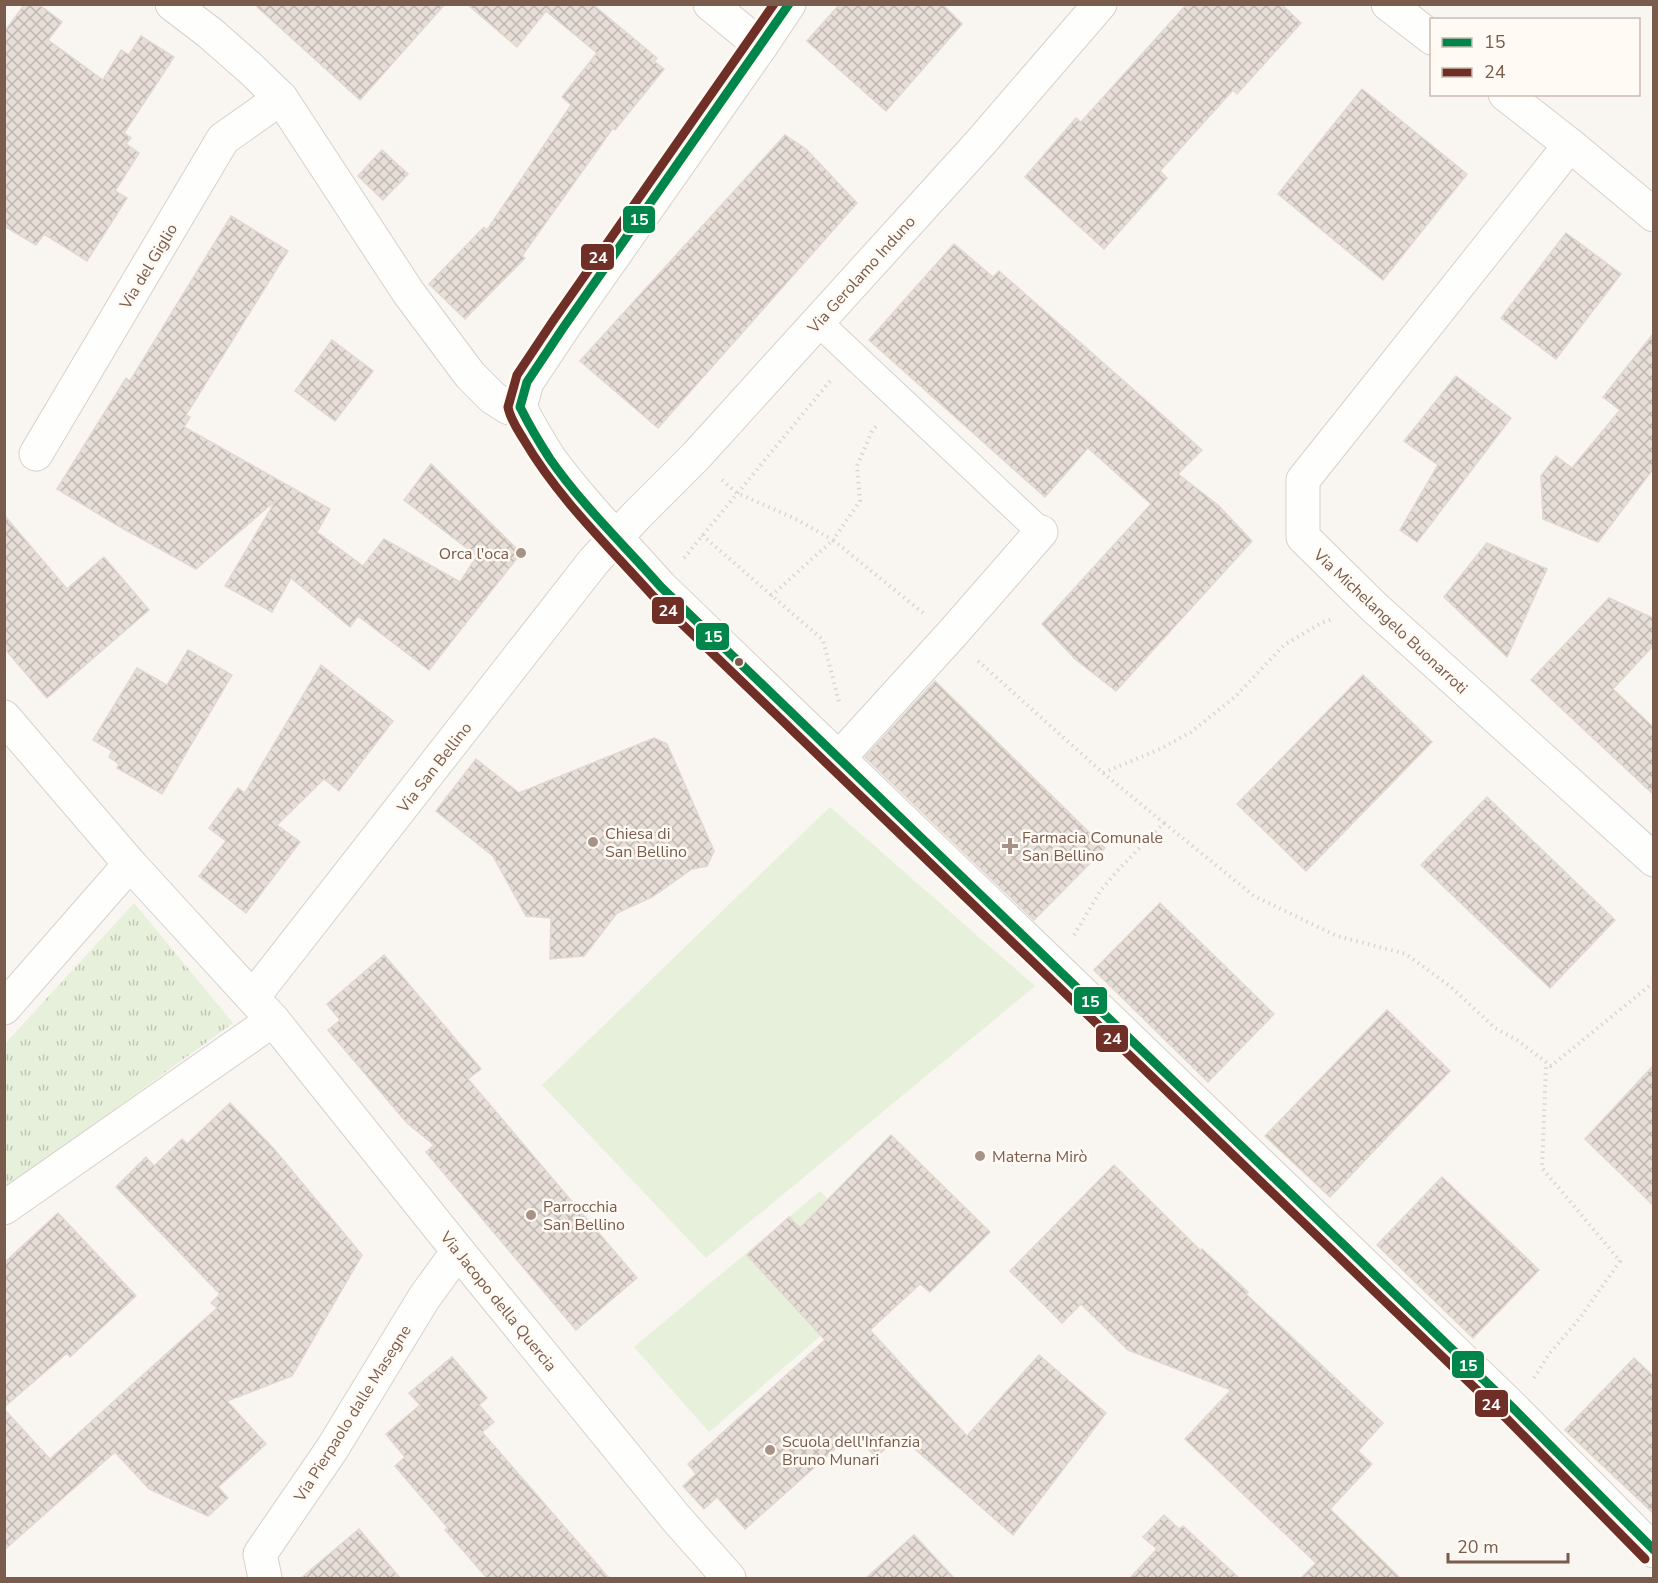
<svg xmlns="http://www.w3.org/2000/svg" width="1658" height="1583" font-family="'Nunito Sans',sans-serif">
<defs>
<pattern id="park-tufts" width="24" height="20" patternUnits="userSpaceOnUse" patternTransform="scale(1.5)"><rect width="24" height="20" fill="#e7f0db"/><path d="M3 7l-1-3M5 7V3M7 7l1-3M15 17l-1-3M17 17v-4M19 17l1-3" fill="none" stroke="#c0c6b4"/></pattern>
<pattern id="building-cross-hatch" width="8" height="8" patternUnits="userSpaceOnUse" patternTransform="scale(1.5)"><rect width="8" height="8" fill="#e6ded7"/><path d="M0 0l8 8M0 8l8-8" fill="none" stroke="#bfb7b1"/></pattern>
</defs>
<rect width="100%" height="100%" fill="#f9f5f0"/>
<!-- park -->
<path fill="url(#park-tufts)" d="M 134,903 L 233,1023 L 5,1189 L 4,1045 Z"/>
<!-- pitch -->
<g fill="#e7f0db">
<path d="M 830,807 L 1035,986 L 706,1258 L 542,1085 Z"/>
<path d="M 820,1191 L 896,1271 L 709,1432 L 634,1347 Z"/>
</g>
<!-- building -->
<g fill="url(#building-cross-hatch)" stroke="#e2d8d2" stroke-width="1.5">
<path d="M 25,4 L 38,4 L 62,22 L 48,40 L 103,80 L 121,50 L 129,55 L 141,36 L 174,57 L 124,133 L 131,138 L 126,144 L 139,153 L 115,191 L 127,198 L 87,261 L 44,234 L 36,245 L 4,226 L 4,32 Z"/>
<path d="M 254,4 L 445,4 L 360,100 Z"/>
<path d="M 467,4 L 592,4 L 657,58 L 654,61 L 664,69 L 615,130 L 613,128 L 522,256 L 525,258 L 465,319 L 429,284 L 484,227 L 487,230 L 571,105 L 562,97 L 597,53 L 546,11 L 517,47 Z"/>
<path d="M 840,4 L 942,4 L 962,24 L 886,111 L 807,41 Z"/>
<path d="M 1187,4 L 1281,4 L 1301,23 L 1237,94 L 1233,90 L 1160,171 L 1167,178 L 1104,249 L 1025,177 L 1076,118 L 1081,122 Z"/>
<path d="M 1362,89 L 1467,174 L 1383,280 L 1278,194 Z"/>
<path d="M 785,135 L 806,149 L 857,203 L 658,428 L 580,361 Z"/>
<path d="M 382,150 L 408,174 L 383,200 L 358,176 Z"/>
<path d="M 231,216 L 288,251 L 186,415 L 190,417 L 184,427 L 330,509 L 317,532 L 363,566 L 384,539 L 460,582 L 477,556 L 404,500 L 431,464 L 521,553 L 429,670 L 358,616 L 350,627 L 291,578 L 272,612 L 225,586 L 276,500 L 196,569 L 115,524 L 57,489 L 126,378 L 130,381 Z"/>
<path d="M 1566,233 L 1621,274 L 1556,359 L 1501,318 Z"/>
<path d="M 954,244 L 993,277 L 999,271 L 1202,450 L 1178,474 L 1218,505 L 1252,541 L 1116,691 L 1075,659 L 1042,624 L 1151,504 L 1088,448 L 1045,497 L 869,340 Z"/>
<path d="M 1653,334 L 1653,469 L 1598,542 L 1543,519 L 1541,476 L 1556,456 L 1572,468 L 1620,410 L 1603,397 Z"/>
<path d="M 332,340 L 373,371 L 335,421 L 295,391 Z"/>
<path d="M 1456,376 L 1511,418 L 1417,542 L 1400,530 L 1438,465 L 1404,441 Z"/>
<path d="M 4,515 L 67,589 L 104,557 L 149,610 L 47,698 L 4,648 Z"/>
<path d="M 1487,543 L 1547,569 L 1507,657 L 1444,597 Z"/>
<path d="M 1609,598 L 1653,618 L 1653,646 L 1613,689 L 1653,727 L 1653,794 L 1531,680 Z"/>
<path d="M 188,650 L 232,675 L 162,794 L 117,768 L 119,764 L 109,757 L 112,751 L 93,740 L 137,668 L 167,685 Z"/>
<path d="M 321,665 L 393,721 L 339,791 L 324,779 L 277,825 L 300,842 L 246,913 L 199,876 L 226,841 L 209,828 L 238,788 L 245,793 Z"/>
<path d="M 1363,675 L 1432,742 L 1306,871 L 1237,804 Z"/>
<path d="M 935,681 L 1105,848 L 1034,920 L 865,757 Z"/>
<path d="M 654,738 L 667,744 L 714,851 L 707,866 L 692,869 L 652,897 L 617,913 L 584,956 L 550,959 L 551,918 L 526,916 L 493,856 L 436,811 L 476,759 L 519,793 Z"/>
<path d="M 1487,797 L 1615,920 L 1550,988 L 1421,865 Z"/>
<path d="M 1160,903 L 1274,1014 L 1208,1082 L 1094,970 Z"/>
<path d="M 384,955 L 481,1069 L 468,1079 L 637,1278 L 576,1330 L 426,1152 L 434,1145 L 407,1123 L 328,1030 L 340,1020 L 327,1004 Z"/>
<path d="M 1387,1010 L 1450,1071 L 1330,1197 L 1265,1136 Z"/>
<path d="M 1653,1066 L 1653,1205 L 1585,1139 Z"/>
<path d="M 230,1103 L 274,1149 L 362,1255 L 292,1376 L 227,1401 L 266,1444 L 218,1487 L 228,1498 L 208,1516 L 149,1489 L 115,1452 L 4,1550 L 4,1409 L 50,1459 L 217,1308 L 211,1303 L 220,1294 L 116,1187 L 146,1157 L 154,1166 L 182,1139 L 187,1144 Z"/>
<path d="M 891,1135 L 990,1232 L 930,1292 L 920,1284 L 870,1330 L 967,1436 L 1039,1355 L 1106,1413 L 1013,1535 L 900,1436 L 876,1457 L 853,1433 L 745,1529 L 717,1497 L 704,1509 L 683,1486 L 696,1474 L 688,1464 L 825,1340 L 747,1255 L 789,1217 L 800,1228 Z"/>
<path d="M 1114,1165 L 1201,1251 L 1202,1249 L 1248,1292 L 1246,1294 L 1383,1423 L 1358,1451 L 1372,1464 L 1330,1509 L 1400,1578 L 1301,1578 L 1316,1563 L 1185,1439 L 1231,1390 L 1128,1350 L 1081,1304 L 1062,1323 L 1010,1271 Z"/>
<path d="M 1442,1177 L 1539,1270 L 1473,1338 L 1377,1245 Z"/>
<path d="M 58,1213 L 136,1296 L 70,1357 L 67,1353 L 4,1407 L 4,1263 Z"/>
<path d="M 452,1357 L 487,1398 L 479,1405 L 494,1422 L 482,1432 L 609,1578 L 487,1578 L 445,1530 L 448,1528 L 395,1466 L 405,1457 L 386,1434 L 420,1405 L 409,1393 Z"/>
<path d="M 1634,1358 L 1653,1376 L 1653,1513 L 1565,1430 Z"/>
<path d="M 1164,1515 L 1179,1529 L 1183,1526 L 1239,1578 L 1130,1578 L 1157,1549 L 1143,1537 Z"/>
<path d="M 359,1529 L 400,1578 L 301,1578 Z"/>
<path d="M 914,1535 L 954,1578 L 866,1578 Z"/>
</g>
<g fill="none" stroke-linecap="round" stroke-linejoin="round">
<defs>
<path id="pedestrian" d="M 818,322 L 1041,532"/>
<g id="minor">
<path d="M 172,4 L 210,33 L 251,69 L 281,98 L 408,292 L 470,375 L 493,398 L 509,408 L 520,407"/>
<path d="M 710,4 L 761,46"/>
<path d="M 789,4 L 761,46 L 563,328 L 527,382 L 520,407 C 529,425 539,442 550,459 C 583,504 624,545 661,587 L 1514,1409 L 1654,1551"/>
<path d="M 1388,4 L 1432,38"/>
<path d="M 1505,94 L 1570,145 L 1654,215"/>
<path d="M 1570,145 L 1303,480 L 1303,537 L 1374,607 L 1654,860"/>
<path d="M 36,454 L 223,139 L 281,98"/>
<path d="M 4,717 L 130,864 L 273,1020 L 458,1251 L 675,1517 L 729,1578"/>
<path d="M 838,759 L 951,635 L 1041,532"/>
<path d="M 253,997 L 594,561 L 637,515 L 696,456 L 981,142 L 1100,4"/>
<path d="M 4,1008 L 130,864"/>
<path d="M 4,1208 L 273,1020"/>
<path d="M 265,1578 L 260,1554 L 332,1449 L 424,1298 L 458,1251"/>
</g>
</defs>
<!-- pedestrian casing -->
<use href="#pedestrian" stroke="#d7d1cb" stroke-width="29"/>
<!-- minor casing -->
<use href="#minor" stroke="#d7d1cb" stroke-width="35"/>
<!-- path -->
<g stroke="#dcd5d0" stroke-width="4" stroke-dasharray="1.5 4.5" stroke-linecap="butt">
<path d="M 722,480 L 737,493 L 798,520 L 833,540 L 860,501 L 857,466 L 872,431 L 878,424"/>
<path d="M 702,535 L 823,640 L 839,702"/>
<path d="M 684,558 L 830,381"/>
<path d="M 771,596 L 833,540 L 923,613"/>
<path d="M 978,661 L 1103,773 L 1160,749 L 1191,732 L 1235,697 L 1284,645 L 1323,622 L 1333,619"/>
<path d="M 1164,823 L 1254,896 L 1337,936 L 1406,954 L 1451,987 L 1495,1028 L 1517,1040 L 1551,1066"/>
<path d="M 1074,935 L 1101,890 L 1120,868 L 1164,823 L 1103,773"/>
<path d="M 1534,1378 L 1549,1354 L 1580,1318 L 1620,1261 L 1542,1168 L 1546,1067 L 1551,1066 L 1654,982"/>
</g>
<!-- pedestrian -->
<use href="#pedestrian" stroke="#fefefd" stroke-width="27"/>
<!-- minor -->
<use href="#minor" stroke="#fefefd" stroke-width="33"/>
<defs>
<path id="bus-1" d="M 789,4 L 563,328 L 527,382 L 520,407 C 529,425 539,442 550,459 C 582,505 624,545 661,587 L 1514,1409 L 1654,1550"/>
<path id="bus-2" d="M 774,4 L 553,321 L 517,375 L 508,407 C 510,419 518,430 524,440 C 558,498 608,546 653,596 L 1506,1418 L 1645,1559"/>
</defs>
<!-- bus-1 casing -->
<use href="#bus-1" stroke="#fffaf3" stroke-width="14"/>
<!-- bus-2 casing -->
<use href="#bus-2" stroke="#fffaf3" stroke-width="14"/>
<!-- bus-1 -->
<use href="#bus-1" stroke="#00854a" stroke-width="9"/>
<!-- bus-2 -->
<use href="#bus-2" stroke="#6f2f26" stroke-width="9"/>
</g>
<!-- markers -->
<g fill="#a69286" stroke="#fffaf3" stroke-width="2">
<circle cx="521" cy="553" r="6"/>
<circle cx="593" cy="842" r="6"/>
<path d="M1007 837h6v6h6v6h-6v6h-6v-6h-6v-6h6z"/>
<circle cx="980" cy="1156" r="6"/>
<circle cx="531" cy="1215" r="6"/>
<circle cx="770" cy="1450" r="6"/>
</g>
<circle fill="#7a5c4d" stroke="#fffaf3" stroke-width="2" cx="739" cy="662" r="5"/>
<g text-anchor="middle" stroke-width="5" stroke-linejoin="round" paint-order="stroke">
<!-- street labels -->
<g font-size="16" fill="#7a5c4d" stroke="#fffaf3">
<text transform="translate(148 266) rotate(-59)" y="6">Via del Giglio</text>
<text transform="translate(861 274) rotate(-48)" y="6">Via Gerolamo Induno</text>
<text transform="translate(1391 621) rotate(43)" y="6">Via Michelangelo Buonarroti</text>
<text transform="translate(434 767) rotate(-52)" y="6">Via San Bellino</text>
<text transform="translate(499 1301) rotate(51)" y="6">Via Jacopo della Quercia</text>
<text transform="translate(352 1413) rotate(-58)" y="6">Via Pierpaolo dalle Masegne</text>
</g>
<!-- poi labels -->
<g font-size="16" fill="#7a5c4d" stroke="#fffaf3" text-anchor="start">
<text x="509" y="559" text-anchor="end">Orca l'oca</text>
<text x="605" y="839">Chiesa di<tspan x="605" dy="18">San Bellino</tspan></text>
<text x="1022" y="843">Farmacia Comunale<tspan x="1022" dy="18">San Bellino</tspan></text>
<text x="992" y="1162">Materna Mirò</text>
<text x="543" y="1212">Parrocchia<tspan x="543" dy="18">San Bellino</tspan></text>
<text x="782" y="1447">Scuola dell'Infanzia<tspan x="782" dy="18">Bruno Munari</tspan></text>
</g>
</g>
<g stroke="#fffaf3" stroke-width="2">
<rect x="622" y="205" width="34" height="29" rx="6" fill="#00854a"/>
<rect x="580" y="243" width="35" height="28" rx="6" fill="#6f2f26"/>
<rect x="651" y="596" width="34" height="29" rx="6" fill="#6f2f26"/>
<rect x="695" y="622" width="35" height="29" rx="6" fill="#00854a"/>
<rect x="1073" y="986" width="35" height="29" rx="6" fill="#00854a"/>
<rect x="1095" y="1024" width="34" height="29" rx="6" fill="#6f2f26"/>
<rect x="1451" y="1350" width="34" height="29" rx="6" fill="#00854a"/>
<rect x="1474" y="1389" width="35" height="29" rx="6" fill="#6f2f26"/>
</g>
<g font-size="16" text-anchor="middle" font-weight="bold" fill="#fff">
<text x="639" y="225">15</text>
<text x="598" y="263">24</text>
<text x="668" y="616">24</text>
<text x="713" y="642">15</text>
<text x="1090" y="1007">15</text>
<text x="1112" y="1044">24</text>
<text x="1468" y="1371">15</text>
<text x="1491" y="1410">24</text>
</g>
<!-- border -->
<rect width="1658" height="1583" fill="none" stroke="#7a5c4d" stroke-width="12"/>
<!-- legend -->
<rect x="1430" y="18" width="210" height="78" fill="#fffaf3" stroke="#cabbb1" stroke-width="1.5"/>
<rect x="1442" y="38" width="30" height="9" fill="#00854a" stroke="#cabbb1" stroke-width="1.5"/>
<text x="1484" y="48" font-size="18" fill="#7a5c4d">15</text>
<rect x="1442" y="68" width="30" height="9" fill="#6f2f26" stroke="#cabbb1" stroke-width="1.5"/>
<text x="1484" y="78" font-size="18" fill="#7a5c4d">24</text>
<!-- scale -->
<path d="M1448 1553v9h120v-9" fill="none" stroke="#7a5c4d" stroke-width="3"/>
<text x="1457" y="1553" font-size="18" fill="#7a5c4d" stroke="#fffaf3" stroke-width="4.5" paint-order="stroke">20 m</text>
</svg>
